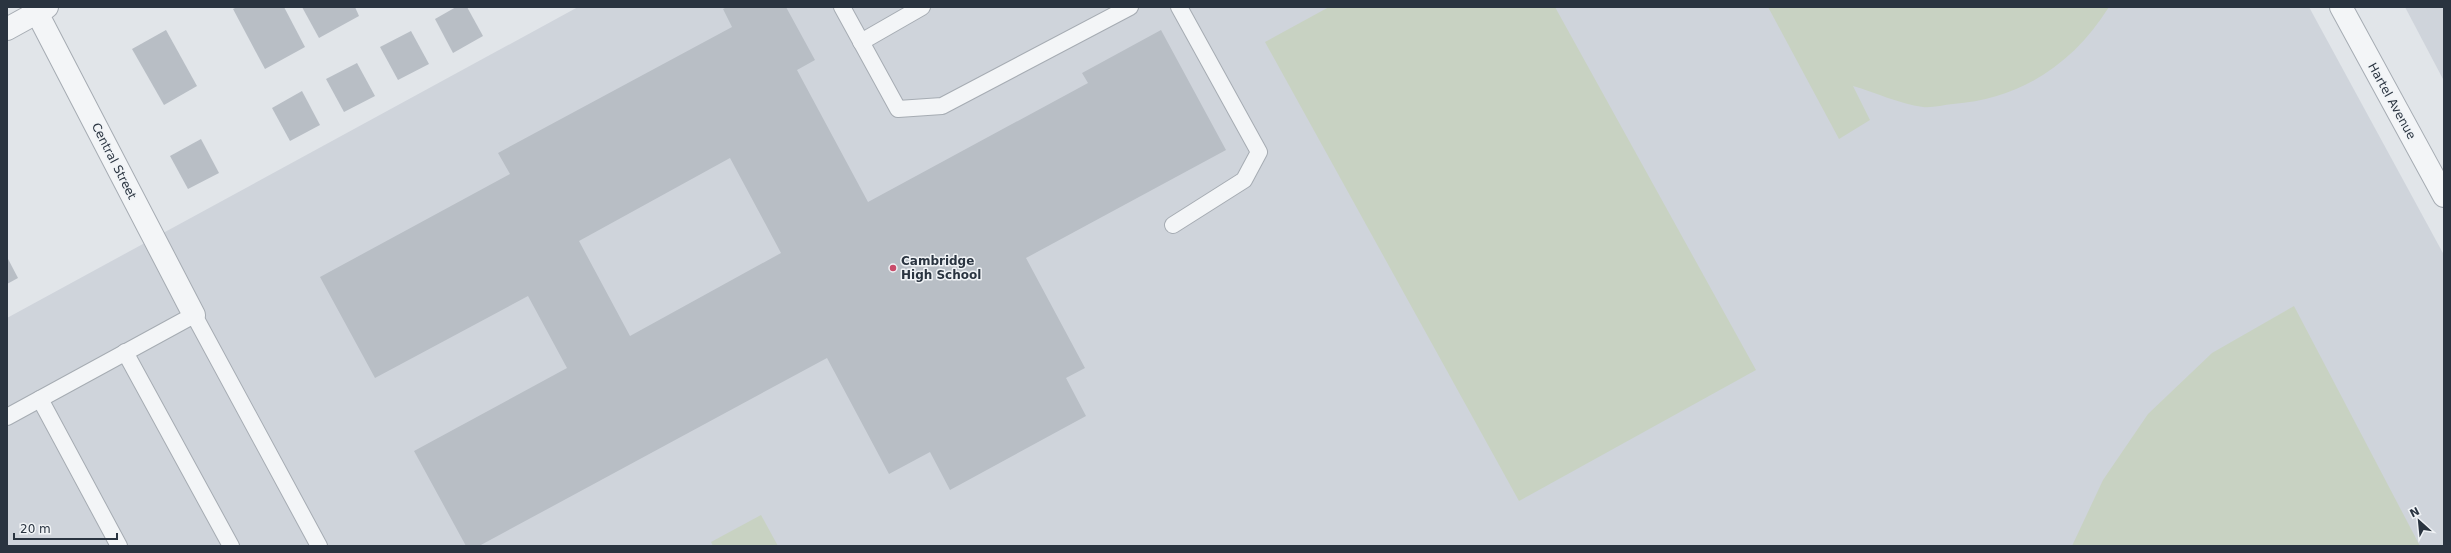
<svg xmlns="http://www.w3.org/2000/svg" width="2451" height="553" font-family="'DejaVu Sans',sans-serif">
<rect width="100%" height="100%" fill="#e1e5e9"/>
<!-- built -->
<g fill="#cfd4db">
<path d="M 578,7 L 2309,7 L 2444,255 L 2444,546 L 7,546 L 7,318 Z"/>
<path d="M 2405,7 L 2444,7 L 2444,81 Z"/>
</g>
<!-- green -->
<g fill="#c8d2c2">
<path d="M 1329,7 L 1555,7 L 1756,370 L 1519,501 L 1265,42 Z"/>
<path d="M 1768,7 L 2109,7 C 2073,64 2021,99 1953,104 C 1943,105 1932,108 1923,107 C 1899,104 1875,92 1853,86 L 1870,120 L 1839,139 Z"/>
<path d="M 2294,306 L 2420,546 L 2072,546 L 2103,480 L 2148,414 L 2212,353 Z"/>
<path d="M 761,515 L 778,546 L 713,546 L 711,542 Z"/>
</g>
<!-- building -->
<g fill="#b8bec5" fill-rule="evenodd">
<path d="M 237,7 L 284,7 L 305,47 L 265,69 L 233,9 Z"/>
<path d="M 302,7 L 355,7 L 359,16 L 319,38 Z"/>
<path d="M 456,7 L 467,7 L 483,36 L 453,53 L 435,19 Z"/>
<path d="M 727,7 L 786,7 L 815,60 L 797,70 L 868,202 L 1088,83 L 1082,73 L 1161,30 L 1226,150 L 1026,258 L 1085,368 L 1066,378 L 1086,416 L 950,490 L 930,452 L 889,474 L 827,358 L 479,546 L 466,546 L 414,451 L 567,368 L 528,296 L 375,378 L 320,277 L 510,174 L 498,153 L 732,27 L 723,9 ZM 730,158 L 781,253 L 630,336 L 579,241 Z"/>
<path d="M 166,30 L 197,86 L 164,105 L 132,49 Z"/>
<path d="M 411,31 L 429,64 L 398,80 L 380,47 Z"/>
<path d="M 357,63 L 375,96 L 344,112 L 326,79 Z"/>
<path d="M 302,91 L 320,125 L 290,141 L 272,108 Z"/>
<path d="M 201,139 L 219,173 L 188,189 L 170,156 Z"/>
<path d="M 7,257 L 18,278 L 7,284 Z"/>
</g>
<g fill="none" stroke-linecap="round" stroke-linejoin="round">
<defs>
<g id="lane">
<path d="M 842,7 L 898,109 L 942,106 L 1130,7"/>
<path d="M 861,42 L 922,7"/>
<path d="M 1173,225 L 1244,180 L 1259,152 L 1179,7"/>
<path d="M 125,352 L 231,546"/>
<path d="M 40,399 L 119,546"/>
<path d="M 7,417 L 194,315 L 319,546"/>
</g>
<g id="street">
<path d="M 34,7 L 194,315"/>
<path d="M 2341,7 L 2444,196"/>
<path d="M 7,29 L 47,7"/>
</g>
</defs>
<!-- lane casing -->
<use href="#lane" stroke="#a6acb3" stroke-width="18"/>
<!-- street casing -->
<use href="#street" stroke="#a6acb3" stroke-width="24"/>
<!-- lane -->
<use href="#lane" stroke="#f3f5f7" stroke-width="16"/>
<!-- street -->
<use href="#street" stroke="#f3f5f7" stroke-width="22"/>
</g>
<!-- markers -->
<circle fill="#c94b6a" stroke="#f0f3f6" stroke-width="1.5" cx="893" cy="268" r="4"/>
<g text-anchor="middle" stroke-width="3" stroke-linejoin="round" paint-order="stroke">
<!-- street labels -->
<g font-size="12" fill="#2a3440" stroke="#f0f3f6">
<text transform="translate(2392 101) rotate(61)" y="4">Hartel Avenue</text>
<text transform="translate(114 161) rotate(63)" y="4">Central Street</text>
</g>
<!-- poi labels -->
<g font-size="12" font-weight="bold" fill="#2a3440" stroke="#f0f3f6" text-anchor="start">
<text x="901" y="265">Cambridge<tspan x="901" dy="14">High School</tspan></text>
</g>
</g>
<!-- border -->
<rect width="2451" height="553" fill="none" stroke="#2a3440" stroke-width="16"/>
<!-- north arrow -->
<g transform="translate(2419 521) rotate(333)" stroke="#f0f3f6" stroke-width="3" paint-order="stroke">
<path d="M0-3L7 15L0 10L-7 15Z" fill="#2a3440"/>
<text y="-6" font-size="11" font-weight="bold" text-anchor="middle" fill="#2a3440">N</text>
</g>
<!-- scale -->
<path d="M14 533v6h103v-6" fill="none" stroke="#2a3440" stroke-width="2"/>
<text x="20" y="533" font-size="12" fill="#2a3440" stroke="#f0f3f6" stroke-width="3" paint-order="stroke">20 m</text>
</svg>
